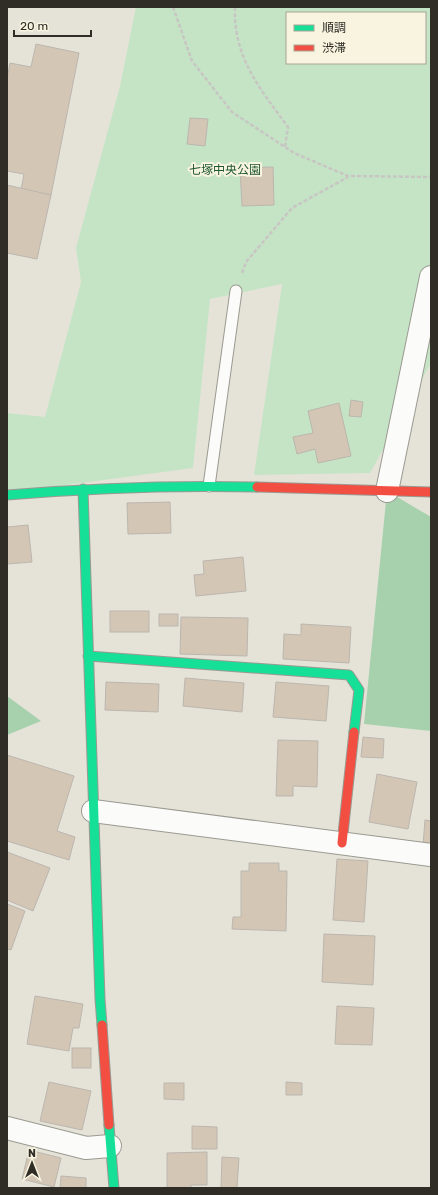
<svg xmlns="http://www.w3.org/2000/svg" width="438" height="1195" font-family="Rubik,'Noto Sans JP',sans-serif">
<rect width="100%" height="100%" fill="#e5e3d8"/>
<!-- green -->
<path fill="#c5e4c6" fill-rule="evenodd" d="M 136,7 L 431,7 L 431,363 L 370,473 L 254,475 L 282,284 L 210,299 L 193,468 L 7,493 L 7,413 L 45,417 L 81,282 L 76,248 L 120,86 ZM 287,13 L 425,13 L 425,63 L 287,63 Z"/>
<!-- forest -->
<g fill="#a7d1ad">
<path d="M 387,491 L 431,517 L 431,731 L 364,724 Z"/>
<path d="M 7,696 L 41,721 L 7,735 Z"/>
</g>
<!-- building -->
<g fill="#d4c6b5" stroke="#bbb6af">
<path d="M 36,44 L 79,53 L 51,195 L 21,190 L 24,174 L 7,171 L 7,79 L 10,63 L 31,67 Z"/>
<path d="M 190,118 L 208,119 L 205,146 L 187,144 Z"/>
<path d="M 273,167 L 274,205 L 242,206 L 240,168 Z"/>
<path d="M 7,185 L 51,195 L 37,259 L 7,253 Z"/>
<path d="M 351,400 L 363,402 L 361,417 L 349,416 Z"/>
<path d="M 339,403 L 351,456 L 318,463 L 315,449 L 297,454 L 293,437 L 313,433 L 308,411 Z"/>
<path d="M 170,502 L 171,533 L 128,534 L 127,503 Z"/>
<path d="M 28,525 L 32,562 L 7,564 L 7,527 Z"/>
<path d="M 243,557 L 246,591 L 196,596 L 194,575 L 204,574 L 203,561 Z"/>
<rect x="110" y="611" width="39" height="21"/>
<rect x="159" y="614" width="19" height="12"/>
<path d="M 181,617 L 248,618 L 247,656 L 180,654 Z"/>
<path d="M 301,624 L 351,627 L 349,663 L 283,659 L 284,634 L 301,635 Z"/>
<path d="M 185,678 L 244,683 L 242,712 L 183,706 Z"/>
<path d="M 106,682 L 159,684 L 158,712 L 105,710 Z"/>
<path d="M 276,682 L 329,686 L 326,721 L 273,717 Z"/>
<path d="M 363,737 L 384,739 L 383,758 L 361,757 Z"/>
<path d="M 278,740 L 318,741 L 317,787 L 293,786 L 293,796 L 276,796 Z"/>
<path d="M 7,755 L 74,776 L 57,831 L 75,837 L 69,860 L 7,841 Z"/>
<path d="M 377,774 L 417,782 L 408,829 L 369,822 Z"/>
<path d="M 425,820 L 431,821 L 431,846 L 423,845 Z"/>
<path d="M 7,852 L 50,868 L 33,911 L 7,900 Z"/>
<path d="M 337,859 L 368,861 L 364,922 L 333,920 Z"/>
<path d="M 249,863 L 279,863 L 279,871 L 287,871 L 286,931 L 232,929 L 233,917 L 241,917 L 241,871 L 249,871 Z"/>
<path d="M 7,904 L 25,911 L 11,950 L 7,949 Z"/>
<path d="M 324,934 L 375,936 L 373,985 L 322,982 Z"/>
<path d="M 35,996 L 83,1004 L 79,1028 L 73,1028 L 69,1051 L 27,1044 Z"/>
<path d="M 337,1006 L 374,1008 L 372,1045 L 335,1044 Z"/>
<rect x="72" y="1048" width="19" height="20"/>
<path d="M 49,1082 L 91,1091 L 82,1130 L 40,1121 Z"/>
<path d="M 286,1082 L 302,1083 L 302,1095 L 286,1095 Z"/>
<path d="M 164,1083 L 184,1083 L 184,1100 L 164,1099 Z"/>
<path d="M 192,1126 L 217,1127 L 217,1149 L 192,1149 Z"/>
<path d="M 29,1150 L 61,1158 L 54,1187 L 22,1179 Z"/>
<path d="M 207,1152 L 207,1185 L 191,1185 L 191,1188 L 167,1188 L 167,1153 Z"/>
<path d="M 222,1157 L 239,1158 L 237,1188 L 221,1188 Z"/>
<path d="M 61,1176 L 86,1178 L 86,1188 L 60,1188 Z"/>
</g>
<g fill="none" stroke-linecap="round" stroke-linejoin="round">
<defs>
<path id="lane" d="M 209,486 L 236,291"/>
<g id="street">
<path d="M 387,491 L 431,277"/>
<path d="M 93,811 L 431,855"/>
<path d="M 7,1128 L 86,1148 L 110,1146"/>
</g>
<g id="fast">
<path d="M 83,489 L 100,999 L 102,1025"/>
<path d="M 7,495 C 90,488 173,485 257,487"/>
<path d="M 88,656 L 349,675 L 359,690 L 354,732"/>
<path d="M 109,1125 L 114,1188"/>
</g>
<g id="jam">
<path d="M 257,487 L 431,492"/>
<path d="M 342,843 L 354,732"/>
<path d="M 102,1025 L 109,1125"/>
</g>
</defs>
<!-- lane casing -->
<use href="#lane" stroke="#9b9a92" stroke-width="13"/>
<!-- street casing -->
<use href="#street" stroke="#9b9a92" stroke-width="24"/>
<!-- fast casing -->
<use href="#fast" stroke="#9b9a92" stroke-width="11"/>
<!-- jam casing -->
<use href="#jam" stroke="#9b9a92" stroke-width="11"/>
<!-- path -->
<g stroke="#c7c6c3" stroke-width="2.5" stroke-dasharray="4 2" stroke-linecap="butt">
<path d="M 173,7 L 192,61 L 232,112 L 294,153 L 348,176 L 431,177"/>
<path d="M 235,7 C 233,57 260,89 288,127 L 285,147"/>
<path d="M 242,273 L 246,262 L 292,208 L 348,177"/>
</g>
<!-- lane -->
<use href="#lane" stroke="#fbfbf9" stroke-width="11"/>
<!-- street -->
<use href="#street" stroke="#fbfbf9" stroke-width="22"/>
<!-- fast -->
<use href="#fast" stroke="#16e098" stroke-width="9"/>
<!-- jam -->
<use href="#jam" stroke="#f24e42" stroke-width="9"/>
</g>
<g text-anchor="middle" stroke-width="4" stroke-linejoin="round" paint-order="stroke">
<!-- park labels -->
<g font-size="12" fill="#1e5730" stroke="#f8f4e0">
<text x="225" y="174">七塚中央公園</text>
</g>
</g>
<!-- border -->
<rect width="438" height="1195" fill="none" stroke="#2f2d26" stroke-width="16"/>
<!-- legend -->
<rect x="286" y="12" width="140" height="52" fill="#f8f4e0" stroke="#a8a496"/>
<rect x="294" y="25" width="20" height="6" fill="#16e098" stroke="#a8a496"/>
<text x="322" y="32" font-size="12" fill="#2f2d26">順調</text>
<rect x="294" y="45" width="20" height="6" fill="#f24e42" stroke="#a8a496"/>
<text x="322" y="52" font-size="12" fill="#2f2d26">渋滞</text>
<!-- north arrow -->
<g transform="translate(32 1163)" stroke="#f8f4e0" stroke-width="3" paint-order="stroke">
<path d="M0-3L7 15L0 10L-7 15Z" fill="#2f2d26"/>
<text y="-6" font-size="11" font-weight="bold" text-anchor="middle" fill="#2f2d26">N</text>
</g>
<!-- scale -->
<path d="M14 30v6h77v-6" fill="none" stroke="#2f2d26" stroke-width="2"/>
<text x="20" y="30" font-size="12" fill="#2f2d26" stroke="#f8f4e0" stroke-width="3" paint-order="stroke">20 m</text>
</svg>
